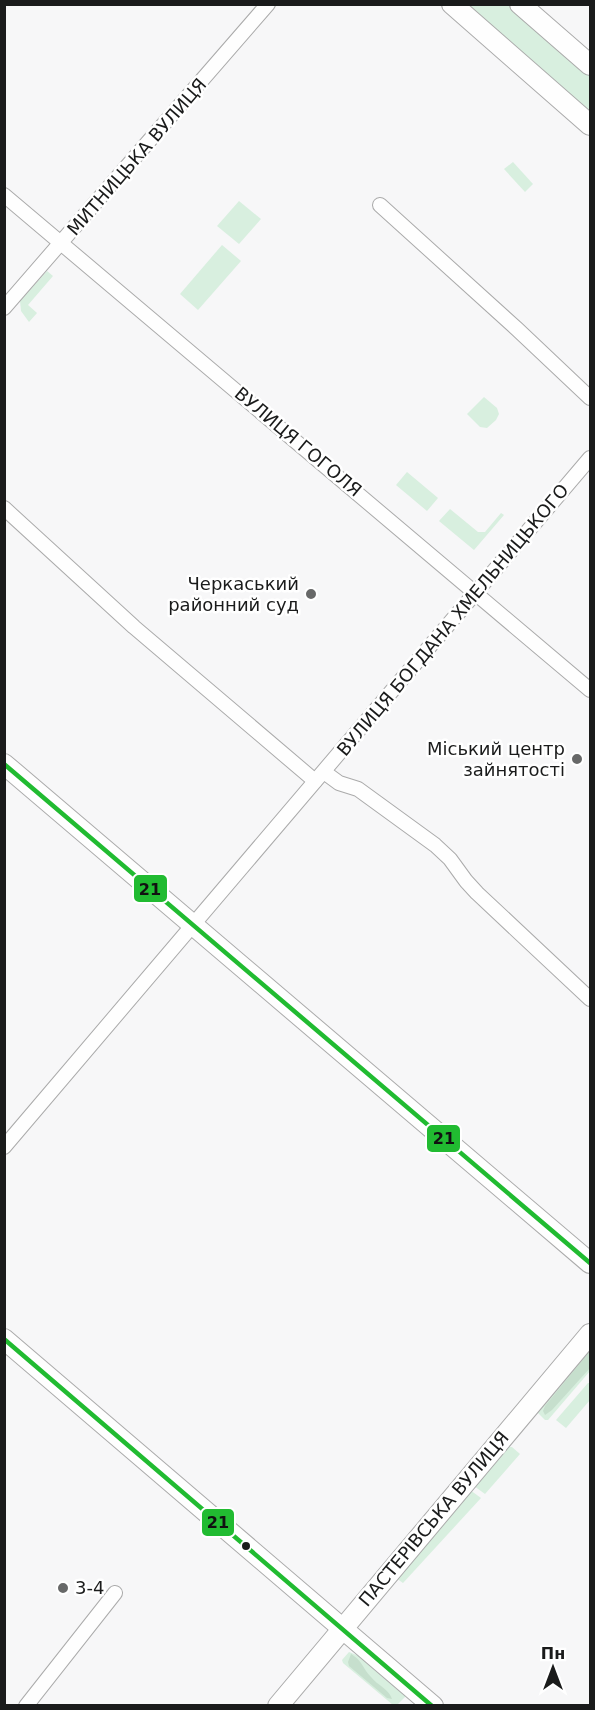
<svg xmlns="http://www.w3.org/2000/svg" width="595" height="1710" font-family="'DejaVu Sans',sans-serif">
<rect width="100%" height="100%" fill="#f7f7f8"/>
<!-- green -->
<g fill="#d8efdf">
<path d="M 464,5 L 508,5 L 590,76 L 590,114 Z"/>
<path d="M 513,162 L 533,184 L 525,192 L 504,169 Z"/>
<path d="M 239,201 L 261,219 L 239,244 L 217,226 Z"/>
<path d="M 222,245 L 241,261 L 198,310 L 180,294 Z"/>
<path d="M 47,271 L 53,276 L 28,305 L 37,313 L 29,322 L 21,311 L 20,301 Z"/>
<path d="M 484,397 L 497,408 L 499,414 L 496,420 L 487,428 L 480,427 L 467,414 Z"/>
<path d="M 407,472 L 438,498 L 427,511 L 396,485 Z"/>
<path d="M 450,509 L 478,532 L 485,532 L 501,513 L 504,515 L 474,550 L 439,521 Z"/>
<path d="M 590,1348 L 590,1371 L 548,1420 L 545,1420 L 537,1412 Z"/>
<path d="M 588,1383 L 590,1383 L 590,1400 L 566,1428 L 556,1420 Z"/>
<path d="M 507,1447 L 512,1447 L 520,1454 L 485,1494 L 474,1486 Z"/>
<path d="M 470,1490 L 481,1498 L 403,1583 L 396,1578 Z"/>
<path d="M 349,1652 L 359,1656 L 406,1696 L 397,1705 L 393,1705 L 343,1663 L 342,1660 Z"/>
</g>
<!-- forest -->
<g fill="#c6dfcd">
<path d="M 590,1351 L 590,1368 L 552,1410 L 545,1415 L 543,1411 L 545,1406 Z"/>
<path d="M 351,1654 C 362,1660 363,1669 371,1677 C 377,1685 389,1689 392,1699 L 387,1698 L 349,1666 L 348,1662 Z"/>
</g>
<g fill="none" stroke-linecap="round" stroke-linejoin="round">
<defs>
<g id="street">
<path d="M 4,195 L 590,690"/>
<path d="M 380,205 L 517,329 L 590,398"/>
<path d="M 4,308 L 268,4"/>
<path d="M 4,508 L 134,627 L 315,781"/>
<path d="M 324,772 L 339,783 L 358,789 L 435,845 L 450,859 L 466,881 L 477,893 L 590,999"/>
<path d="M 4,1147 L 590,458"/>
<path d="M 26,1706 L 115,1593"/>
</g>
<g id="secondary">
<path d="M 452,4 L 590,125"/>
<path d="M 520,4 L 590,65"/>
<path d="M 4,764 L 590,1263"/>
<path d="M 4,1339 L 433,1706"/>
<path d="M 278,1706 L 590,1334"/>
</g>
</defs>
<!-- street casing -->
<use href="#street" stroke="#ababab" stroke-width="16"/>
<!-- secondary casing -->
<use href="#secondary" stroke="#ababab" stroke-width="22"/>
<!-- street -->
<use href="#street" stroke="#fefefe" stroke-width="14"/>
<!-- secondary -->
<use href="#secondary" stroke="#fefefe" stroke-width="20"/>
<defs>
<g id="bus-1">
<path d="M 4,764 L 590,1263"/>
<path d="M 4,1339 L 432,1706"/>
</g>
</defs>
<!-- bus-1 casing -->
<use href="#bus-1" stroke="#fff" stroke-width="9"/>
<!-- bus-1 -->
<use href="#bus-1" stroke="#21bb31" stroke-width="4.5"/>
</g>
<!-- markers -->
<g fill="#676868" stroke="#fff" stroke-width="2">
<circle cx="311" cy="594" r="6"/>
<circle cx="577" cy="759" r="6"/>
<circle cx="63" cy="1588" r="6"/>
</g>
<circle fill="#1a1b1b" stroke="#fff" stroke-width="2" cx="246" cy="1546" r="5"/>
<g text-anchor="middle" stroke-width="5" stroke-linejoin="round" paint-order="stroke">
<!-- street labels -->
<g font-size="18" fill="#1a1b1b" stroke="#fff">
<text transform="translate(137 157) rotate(-49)" y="6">МИТНИЦЬКА ВУЛИЦЯ</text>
<text transform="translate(298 442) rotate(40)" y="6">ВУЛИЦЯ ГОГОЛЯ</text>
<text transform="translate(453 620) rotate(-50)" y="6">ВУЛИЦЯ БОГДАНА ХМЕЛЬНИЦЬКОГО</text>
<text transform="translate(434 1519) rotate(-50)" y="6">ПАСТЕРІВСЬКА ВУЛИЦЯ</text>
</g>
<!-- poi labels -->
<g font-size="18" fill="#1a1b1b" stroke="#fff" text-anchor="end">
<text x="299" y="590">Черкаський<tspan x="299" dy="21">районний суд</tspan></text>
<text x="565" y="755">Міський центр<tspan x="565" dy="21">зайнятості</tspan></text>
<text x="75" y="1594" text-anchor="start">3-4</text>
</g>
</g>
<g stroke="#fff" stroke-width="2">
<rect x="133" y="874" width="35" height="29" rx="6" fill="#21bb31"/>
<rect x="426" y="1124" width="35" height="29" rx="6" fill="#21bb31"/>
<rect x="201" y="1508" width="34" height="29" rx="6" fill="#21bb31"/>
</g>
<g font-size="16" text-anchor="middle" font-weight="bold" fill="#111">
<text x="150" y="895">21</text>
<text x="444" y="1144">21</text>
<text x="218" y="1528">21</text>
</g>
<!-- border -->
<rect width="595" height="1710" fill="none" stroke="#1a1b1b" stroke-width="12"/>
<!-- north arrow -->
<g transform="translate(553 1668)" stroke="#ffffff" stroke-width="4.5" paint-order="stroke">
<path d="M0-4.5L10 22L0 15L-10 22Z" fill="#1a1b1b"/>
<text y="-9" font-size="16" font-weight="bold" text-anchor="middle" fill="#1a1b1b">Пн</text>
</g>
</svg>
